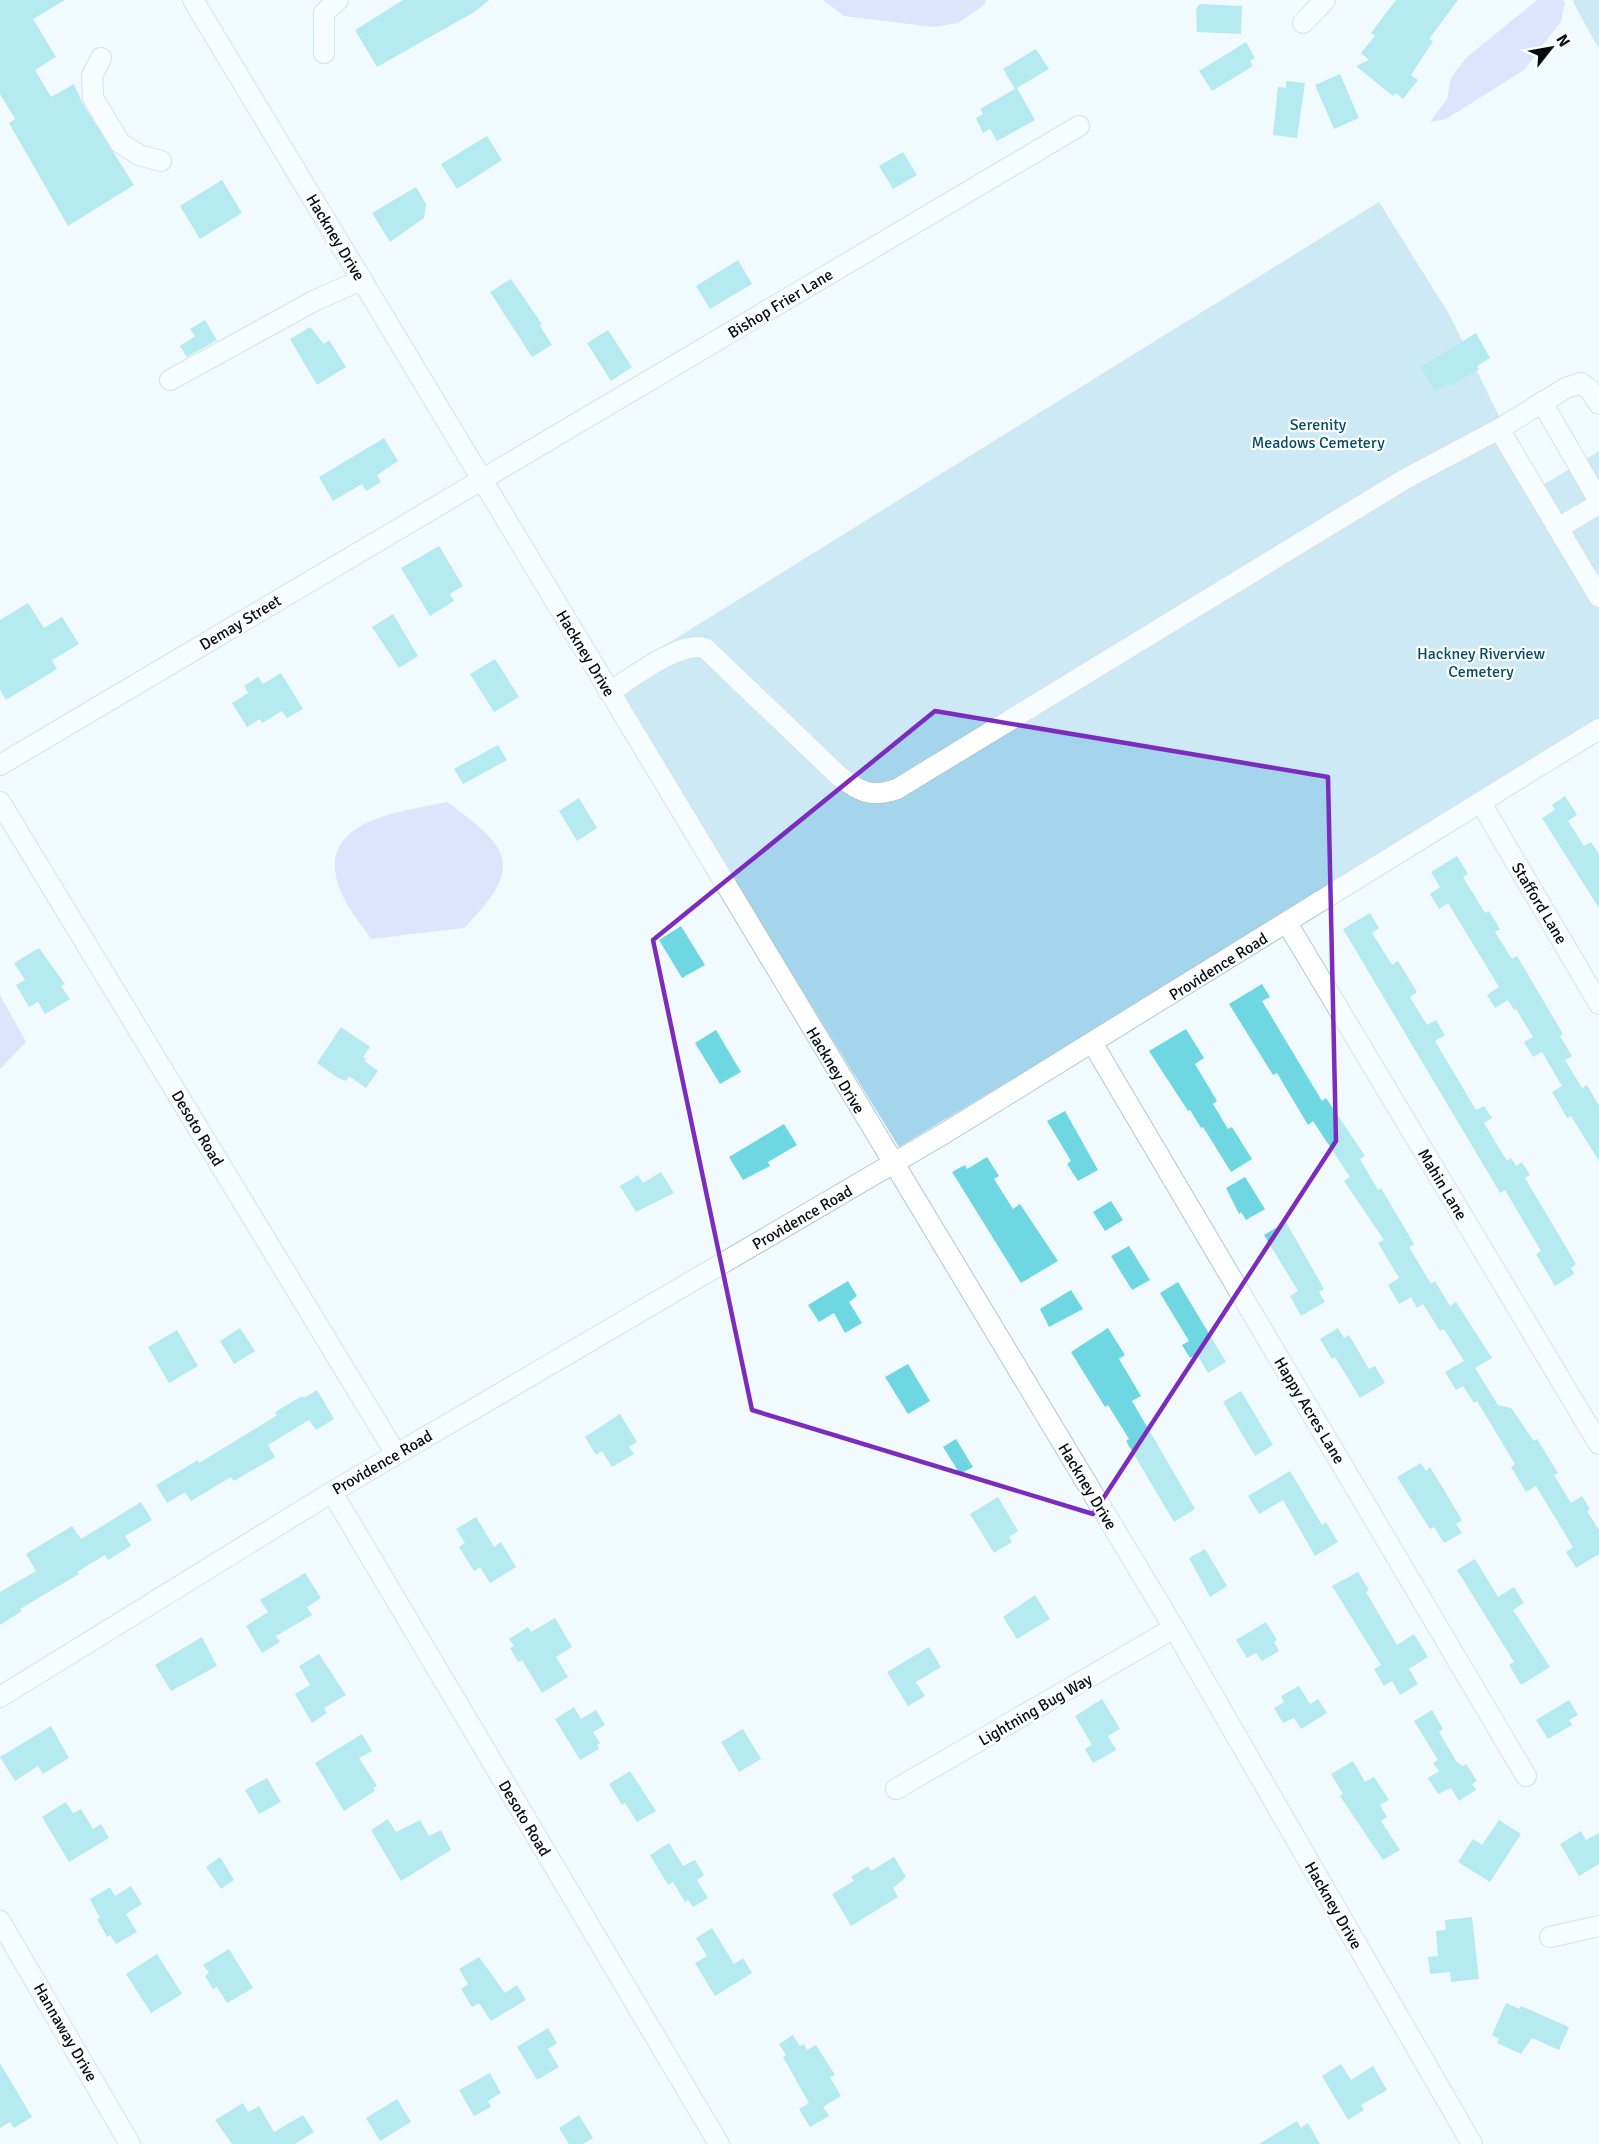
<svg xmlns="http://www.w3.org/2000/svg" width="1599" height="2144" font-family="Signika,sans-serif">
<rect width="100%" height="100%" fill="#f1faff"/>
<!-- green -->
<g fill="#a4d5ec">
<path d="M 1573,0 L 1599,0 L 1599,49 L 1574,4 Z"/>
<path d="M 1379,202 L 1449,314 L 1535,490 L 1599,451 L 1599,727 L 899,1147 L 782,958 L 604,683 Z"/>
</g>
<!-- water -->
<g fill="#c4cdf6">
<path d="M 823,0 L 986,0 L 984,5 L 958,23 L 934,27 L 844,16 Z"/>
<path d="M 1537,0 L 1563,0 L 1565,3 L 1561,21 L 1524,70 L 1446,119 L 1430,122 L 1447,99 L 1451,78 L 1466,58 Z"/>
<path d="M 447,802 C 512,849 524,867 464,928 L 371,939 C 361,924 347,908 341,892 C 311,820 400,812 447,802 Z"/>
<path d="M 0,995 L 26,1042 L 0,1069 Z"/>
</g>
<!-- building -->
<g fill="#6fd7e1">
<path d="M 0,0 L 65,0 L 33,19 L 56,57 L 35,70 L 51,97 L 74,84 L 83,104 L 134,185 L 68,226 L 9,123 L 15,119 L 0,94 Z"/>
<path d="M 403,0 L 489,0 L 476,11 L 377,67 L 355,30 Z"/>
<path d="M 1396,0 L 1458,0 L 1429,39 L 1433,41 L 1411,75 L 1418,80 L 1403,99 L 1396,93 L 1393,96 L 1356,66 L 1369,60 L 1361,53 L 1375,36 L 1371,33 Z"/>
<path d="M 1200,4 L 1242,6 L 1241,34 L 1197,32 L 1196,9 Z"/>
<path d="M 1246,42 L 1255,58 L 1250,61 L 1253,66 L 1212,91 L 1199,71 Z"/>
<path d="M 1036,49 L 1049,69 L 1017,88 L 1035,120 L 997,141 L 990,129 L 983,133 L 976,118 L 983,114 L 980,109 L 1015,89 L 1003,69 Z"/>
<path d="M 1340,74 L 1359,118 L 1334,129 L 1315,85 Z"/>
<path d="M 1286,81 L 1305,83 L 1297,138 L 1273,135 L 1278,87 L 1286,88 Z"/>
<path d="M 487,136 L 502,160 L 457,189 L 441,164 Z"/>
<path d="M 903,152 L 917,175 L 893,189 L 879,166 Z"/>
<path d="M 222,180 L 242,213 L 200,239 L 180,206 Z"/>
<path d="M 416,187 L 426,204 L 424,218 L 390,242 L 372,213 Z"/>
<path d="M 738,260 L 752,284 L 710,309 L 696,286 Z"/>
<path d="M 511,279 L 542,324 L 540,326 L 552,345 L 532,357 L 490,292 Z"/>
<path d="M 205,320 L 217,340 L 187,357 L 180,346 L 195,336 L 190,329 Z"/>
<path d="M 310,327 L 324,344 L 329,340 L 346,367 L 317,385 L 290,339 Z"/>
<path d="M 608,330 L 632,367 L 611,381 L 587,343 Z"/>
<path d="M 1476,333 L 1490,358 L 1477,366 L 1479,369 L 1450,386 L 1449,383 L 1435,391 L 1420,367 Z"/>
<path d="M 384,438 L 398,461 L 377,475 L 381,482 L 366,491 L 362,484 L 333,501 L 319,477 Z"/>
<path d="M 439,546 L 463,586 L 450,594 L 454,601 L 430,616 L 401,568 Z"/>
<path d="M 28,603 L 44,628 L 62,617 L 79,644 L 52,660 L 57,669 L 6,700 L 0,690 L 0,620 Z"/>
<path d="M 393,614 L 418,656 L 399,668 L 372,627 Z"/>
<path d="M 495,659 L 519,697 L 494,712 L 470,674 Z"/>
<path d="M 281,673 L 303,709 L 287,718 L 282,711 L 262,723 L 260,719 L 247,727 L 232,703 L 248,693 L 244,686 L 258,677 L 263,684 Z"/>
<path d="M 498,745 L 507,760 L 463,784 L 454,769 Z"/>
<path d="M 1565,796 L 1577,815 L 1568,821 L 1584,846 L 1591,842 L 1599,854 L 1599,908 L 1542,818 L 1555,810 L 1552,805 Z"/>
<path d="M 579,798 L 597,828 L 577,841 L 559,811 Z"/>
<path d="M 1457,856 L 1468,874 L 1463,877 L 1485,913 L 1489,911 L 1500,929 L 1495,932 L 1512,959 L 1517,956 L 1563,1034 L 1560,1036 L 1572,1056 L 1565,1060 L 1582,1088 L 1587,1085 L 1599,1106 L 1599,1161 L 1571,1116 L 1567,1118 L 1552,1092 L 1562,1086 L 1542,1052 L 1533,1057 L 1524,1042 L 1533,1037 L 1516,1009 L 1514,1010 L 1508,1000 L 1495,1008 L 1487,995 L 1499,987 L 1448,903 L 1439,909 L 1430,894 L 1440,887 L 1431,872 Z"/>
<path d="M 1370,913 L 1379,928 L 1372,933 L 1392,965 L 1398,961 L 1417,992 L 1410,997 L 1427,1025 L 1436,1020 L 1445,1035 L 1435,1041 L 1476,1110 L 1484,1106 L 1492,1118 L 1484,1123 L 1507,1161 L 1511,1158 L 1516,1166 L 1522,1162 L 1530,1175 L 1525,1178 L 1576,1264 L 1571,1268 L 1574,1274 L 1555,1286 L 1536,1254 L 1541,1251 L 1505,1190 L 1500,1193 L 1496,1186 L 1343,929 Z"/>
<path d="M 681,926 L 705,965 L 682,978 L 659,940 Z"/>
<path d="M 39,948 L 65,984 L 61,986 L 70,999 L 45,1014 L 38,1002 L 29,1007 L 16,985 L 25,980 L 14,963 Z"/>
<path d="M 1262,984 L 1270,997 L 1262,1001 L 1322,1101 L 1326,1098 L 1365,1156 L 1360,1159 L 1378,1190 L 1381,1188 L 1414,1244 L 1409,1247 L 1431,1284 L 1435,1281 L 1450,1306 L 1456,1302 L 1492,1358 L 1475,1368 L 1498,1405 L 1511,1408 L 1534,1441 L 1537,1439 L 1558,1473 L 1554,1475 L 1571,1503 L 1582,1496 L 1590,1509 L 1587,1511 L 1599,1530 L 1599,1554 L 1576,1568 L 1566,1552 L 1573,1547 L 1536,1486 L 1526,1492 L 1511,1467 L 1515,1464 L 1477,1401 L 1474,1403 L 1463,1386 L 1456,1390 L 1445,1372 L 1464,1361 L 1444,1329 L 1440,1331 L 1423,1304 L 1417,1308 L 1411,1297 L 1399,1304 L 1388,1285 L 1399,1278 L 1378,1243 L 1384,1240 L 1344,1181 L 1350,1177 L 1313,1121 L 1308,1125 L 1277,1073 L 1273,1075 L 1229,1004 Z"/>
<path d="M 341,1027 L 370,1047 L 363,1057 L 366,1059 L 364,1061 L 378,1071 L 366,1088 L 349,1076 L 346,1081 L 338,1078 L 317,1063 Z"/>
<path d="M 1186,1029 L 1204,1058 L 1195,1064 L 1217,1101 L 1213,1104 L 1228,1129 L 1232,1127 L 1252,1159 L 1231,1172 L 1203,1127 L 1201,1128 L 1190,1110 L 1188,1111 L 1149,1051 Z"/>
<path d="M 716,1030 L 741,1072 L 720,1084 L 695,1043 Z"/>
<path d="M 1065,1111 L 1098,1170 L 1078,1181 L 1067,1164 L 1071,1161 L 1047,1121 Z"/>
<path d="M 784,1124 L 797,1145 L 768,1162 L 770,1166 L 743,1180 L 729,1157 Z"/>
<path d="M 987,1157 L 999,1176 L 994,1179 L 1013,1209 L 1020,1204 L 1058,1261 L 1021,1283 L 952,1172 L 965,1165 L 967,1169 Z"/>
<path d="M 661,1172 L 674,1193 L 636,1212 L 620,1186 L 638,1175 L 643,1183 Z"/>
<path d="M 1245,1177 L 1265,1209 L 1246,1220 L 1241,1212 L 1239,1214 L 1226,1188 Z"/>
<path d="M 1111,1201 L 1123,1220 L 1105,1231 L 1093,1212 Z"/>
<path d="M 1286,1222 L 1324,1289 L 1319,1292 L 1325,1302 L 1301,1316 L 1290,1296 L 1298,1291 L 1264,1235 Z"/>
<path d="M 1129,1246 L 1150,1280 L 1132,1290 L 1111,1256 Z"/>
<path d="M 848,1281 L 857,1296 L 849,1302 L 862,1323 L 845,1333 L 834,1313 L 819,1322 L 808,1305 Z"/>
<path d="M 1178,1282 L 1226,1362 L 1208,1373 L 1197,1354 L 1190,1358 L 1182,1345 L 1189,1341 L 1160,1293 Z"/>
<path d="M 1071,1290 L 1083,1309 L 1049,1327 L 1040,1309 Z"/>
<path d="M 240,1328 L 255,1351 L 234,1364 L 220,1341 Z"/>
<path d="M 1108,1328 L 1125,1355 L 1119,1359 L 1141,1396 L 1132,1401 L 1195,1509 L 1174,1522 L 1126,1441 L 1129,1439 L 1108,1405 L 1105,1407 L 1071,1352 Z"/>
<path d="M 1338,1328 L 1344,1338 L 1349,1335 L 1369,1369 L 1375,1366 L 1385,1383 L 1360,1398 L 1335,1357 L 1332,1359 L 1320,1339 Z"/>
<path d="M 177,1330 L 198,1366 L 169,1383 L 148,1347 Z"/>
<path d="M 908,1364 L 930,1401 L 908,1414 L 885,1377 Z"/>
<path d="M 317,1390 L 334,1419 L 316,1430 L 309,1420 L 268,1445 L 275,1457 L 234,1481 L 231,1477 L 191,1501 L 185,1492 L 167,1503 L 156,1485 L 198,1460 L 199,1463 L 271,1419 L 277,1415 L 275,1412 L 302,1396 L 304,1398 Z"/>
<path d="M 1241,1391 L 1273,1445 L 1255,1456 L 1223,1402 Z"/>
<path d="M 620,1414 L 637,1442 L 629,1447 L 634,1454 L 612,1467 L 602,1451 L 596,1455 L 585,1437 Z"/>
<path d="M 956,1439 L 973,1467 L 960,1474 L 943,1447 Z"/>
<path d="M 1421,1463 L 1426,1471 L 1430,1467 L 1462,1520 L 1456,1524 L 1462,1533 L 1444,1543 L 1434,1527 L 1430,1529 L 1397,1477 Z"/>
<path d="M 1290,1471 L 1322,1525 L 1326,1522 L 1338,1542 L 1315,1556 L 1283,1500 L 1259,1514 L 1248,1496 Z"/>
<path d="M 998,1497 L 1018,1531 L 1009,1537 L 1012,1542 L 994,1553 L 970,1514 Z"/>
<path d="M 141,1502 L 152,1520 L 125,1536 L 131,1546 L 108,1560 L 105,1555 L 77,1572 L 79,1574 L 20,1609 L 22,1611 L 0,1625 L 0,1592 L 36,1571 L 26,1554 L 72,1526 L 81,1539 Z"/>
<path d="M 476,1517 L 494,1547 L 501,1542 L 516,1567 L 490,1583 L 480,1567 L 474,1571 L 459,1547 L 465,1543 L 456,1529 Z"/>
<path d="M 1205,1549 L 1227,1586 L 1210,1597 L 1189,1558 Z"/>
<path d="M 1475,1559 L 1498,1597 L 1514,1587 L 1524,1603 L 1513,1610 L 1550,1667 L 1521,1685 L 1509,1665 L 1514,1662 L 1457,1570 Z"/>
<path d="M 1358,1572 L 1369,1590 L 1366,1592 L 1397,1645 L 1414,1634 L 1428,1657 L 1409,1669 L 1418,1684 L 1400,1695 L 1392,1681 L 1384,1686 L 1374,1669 L 1381,1665 L 1332,1586 Z"/>
<path d="M 305,1573 L 321,1598 L 307,1607 L 312,1615 L 276,1636 L 280,1642 L 262,1653 L 246,1626 L 268,1612 L 260,1600 Z"/>
<path d="M 1035,1595 L 1050,1619 L 1017,1639 L 1003,1617 Z"/>
<path d="M 555,1618 L 572,1647 L 556,1657 L 568,1677 L 542,1693 L 522,1660 L 518,1662 L 510,1648 L 514,1646 L 509,1639 L 528,1627 L 531,1632 Z"/>
<path d="M 1266,1622 L 1277,1640 L 1274,1642 L 1279,1651 L 1262,1661 L 1256,1653 L 1247,1658 L 1236,1640 Z"/>
<path d="M 202,1637 L 217,1666 L 171,1691 L 155,1665 Z"/>
<path d="M 929,1647 L 941,1667 L 916,1682 L 925,1696 L 908,1706 L 887,1672 Z"/>
<path d="M 319,1654 L 346,1695 L 324,1708 L 327,1713 L 312,1723 L 295,1694 L 310,1685 L 299,1666 Z"/>
<path d="M 1299,1686 L 1310,1704 L 1318,1699 L 1327,1713 L 1301,1729 L 1294,1718 L 1283,1723 L 1274,1708 L 1284,1702 L 1281,1696 Z"/>
<path d="M 1102,1699 L 1120,1729 L 1108,1736 L 1116,1750 L 1093,1763 L 1085,1749 L 1092,1745 L 1075,1716 Z"/>
<path d="M 1569,1700 L 1578,1715 L 1569,1720 L 1572,1725 L 1548,1739 L 1536,1720 Z"/>
<path d="M 574,1707 L 581,1719 L 596,1710 L 605,1725 L 593,1732 L 600,1743 L 597,1745 L 599,1749 L 580,1760 L 555,1719 Z"/>
<path d="M 1432,1710 L 1443,1729 L 1439,1732 L 1456,1761 L 1462,1766 L 1466,1764 L 1477,1781 L 1472,1784 L 1476,1790 L 1459,1801 L 1451,1788 L 1438,1794 L 1428,1778 L 1439,1771 L 1433,1763 L 1438,1760 L 1414,1721 Z"/>
<path d="M 51,1726 L 69,1758 L 43,1774 L 38,1766 L 15,1781 L 0,1757 Z"/>
<path d="M 743,1729 L 761,1759 L 739,1772 L 721,1742 Z"/>
<path d="M 362,1734 L 372,1751 L 359,1758 L 377,1786 L 373,1788 L 375,1791 L 344,1811 L 315,1763 Z"/>
<path d="M 1353,1761 L 1365,1782 L 1374,1777 L 1389,1800 L 1380,1805 L 1387,1817 L 1381,1821 L 1400,1850 L 1383,1860 L 1340,1796 L 1343,1794 L 1331,1774 Z"/>
<path d="M 630,1771 L 656,1811 L 637,1822 L 625,1803 L 622,1805 L 609,1784 Z"/>
<path d="M 267,1778 L 281,1802 L 259,1814 L 245,1790 Z"/>
<path d="M 66,1802 L 73,1813 L 81,1809 L 93,1829 L 101,1824 L 109,1838 L 69,1862 L 42,1817 Z"/>
<path d="M 388,1819 L 396,1832 L 420,1820 L 429,1836 L 441,1830 L 451,1850 L 401,1881 L 371,1830 Z"/>
<path d="M 1499,1820 L 1521,1834 L 1490,1882 L 1458,1862 L 1473,1839 L 1482,1845 Z"/>
<path d="M 1581,1831 L 1586,1840 L 1599,1833 L 1599,1864 L 1579,1876 L 1560,1844 Z"/>
<path d="M 669,1843 L 683,1866 L 695,1860 L 704,1875 L 697,1880 L 708,1898 L 693,1907 L 688,1900 L 685,1902 L 673,1882 L 668,1885 L 650,1855 Z"/>
<path d="M 220,1857 L 234,1880 L 221,1889 L 206,1867 Z"/>
<path d="M 894,1857 L 906,1877 L 893,1888 L 898,1897 L 851,1926 L 832,1894 L 854,1881 L 851,1877 L 868,1866 L 871,1871 Z"/>
<path d="M 131,1886 L 142,1904 L 126,1914 L 137,1932 L 116,1944 L 110,1935 L 107,1937 L 97,1919 L 100,1918 L 90,1899 L 110,1887 L 115,1896 Z"/>
<path d="M 1472,1917 L 1479,1979 L 1451,1982 L 1450,1972 L 1430,1974 L 1428,1957 L 1438,1956 L 1436,1931 L 1446,1930 L 1445,1920 Z"/>
<path d="M 712,1928 L 734,1964 L 743,1958 L 752,1973 L 715,1996 L 695,1963 L 707,1956 L 696,1938 Z"/>
<path d="M 229,1949 L 253,1988 L 227,2003 L 217,1987 L 213,1989 L 205,1976 L 209,1973 L 203,1965 Z"/>
<path d="M 157,1954 L 182,1994 L 151,2013 L 126,1974 Z"/>
<path d="M 479,1957 L 505,1993 L 517,1985 L 526,2000 L 491,2021 L 479,2003 L 472,2007 L 461,1989 L 468,1984 L 459,1969 Z"/>
<path d="M 1506,2003 L 1520,2009 L 1521,2006 L 1569,2027 L 1559,2050 L 1532,2038 L 1521,2054 L 1497,2043 L 1499,2039 L 1492,2035 Z"/>
<path d="M 548,2028 L 557,2043 L 548,2049 L 559,2067 L 537,2080 L 517,2047 Z"/>
<path d="M 793,2035 L 800,2046 L 804,2044 L 807,2050 L 816,2045 L 835,2075 L 830,2077 L 841,2096 L 823,2107 L 829,2116 L 810,2127 L 799,2109 L 809,2103 L 783,2057 L 786,2055 L 779,2044 Z"/>
<path d="M 0,2063 L 32,2117 L 14,2128 L 10,2122 L 0,2128 Z"/>
<path d="M 1341,2064 L 1351,2080 L 1373,2066 L 1387,2090 L 1361,2105 L 1364,2110 L 1348,2120 L 1322,2076 Z"/>
<path d="M 490,2073 L 501,2093 L 488,2101 L 491,2107 L 474,2116 L 459,2090 Z"/>
<path d="M 397,2099 L 411,2122 L 380,2141 L 366,2118 Z"/>
<path d="M 243,2103 L 248,2112 L 259,2106 L 274,2132 L 303,2115 L 314,2132 L 295,2144 L 232,2144 L 215,2120 Z"/>
<path d="M 579,2115 L 593,2138 L 583,2144 L 569,2144 L 559,2128 Z"/>
<path d="M 1297,2121 L 1301,2128 L 1308,2123 L 1320,2144 L 1259,2144 Z"/>
</g>
<g fill="none" stroke-linecap="round" stroke-linejoin="round">
<defs>
<g id="minor">
<path d="M 193,0 L 1174,1628 L 1472,2144"/>
<path d="M 1303,23 L 1325,0"/>
<path d="M 324,53 L 324,13 L 338,0"/>
<path d="M 101,58 L 92,76 L 93,98 L 120,143 L 139,155 L 161,161"/>
<path d="M 170,380 L 314,301 L 361,280"/>
<path d="M 1542,402 L 1599,501"/>
<path d="M 1499,429 L 1599,597"/>
<path d="M 1558,528 L 1599,504"/>
<path d="M 609,692 C 631,679 680,640 705,648 L 839,776 C 860,792 871,798 897,789 L 1405,479 L 1499,429 L 1566,388 L 1581,383 L 1590,390 L 1599,404"/>
<path d="M 0,765 L 1079,126"/>
<path d="M 0,802 L 396,1454"/>
<path d="M 1481,803 L 1599,1004"/>
<path d="M 1287,923 L 1599,1444"/>
<path d="M 1093,1044 L 1526,1776"/>
<path d="M 332,1492 L 719,2144"/>
<path d="M 0,1697 L 332,1492 L 945,1133 L 1599,729"/>
<path d="M 896,1789 L 1174,1628"/>
<path d="M 0,1921 L 130,2144"/>
<path d="M 1550,1937 L 1599,1926"/>
</g>
</defs>
<!-- minor casing -->
<use href="#minor" stroke="#b1c8d3" stroke-width="22"/>
<!-- minor -->
<use href="#minor" stroke="#fff" stroke-width="20"/>
</g>
<!-- marked area -->
<path d="M0 0H1599V2144H0ZM 935,711 L 1328,777 L 1336,1141 L 1093,1514 L 752,1410 L 653,940 Z" fill="#f1faff" fill-opacity=".55" fill-rule="evenodd"/>
<path fill="none" stroke="#7b2cbf" stroke-width="4.5" stroke-linejoin="round" d="M 935,711 L 1328,777 L 1336,1141 L 1093,1514 L 752,1410 L 653,940 Z"/>
<g text-anchor="middle" stroke-width="4.5" stroke-linejoin="round" paint-order="stroke">
<!-- street labels -->
<g font-size="16" fill="#060d11" stroke="#fff">
<text transform="translate(336 237) rotate(59)" y="6">Hackney Drive</text>
<text transform="translate(780 303) rotate(-31)" y="6">Bishop Frier Lane</text>
<text transform="translate(240 622) rotate(-31)" y="6">Demay Street</text>
<text transform="translate(586 653) rotate(59)" y="6">Hackney Drive</text>
<text transform="translate(1540 903) rotate(59)" y="6">Stafford Lane</text>
<text transform="translate(1218 966) rotate(-32)" y="6">Providence Road</text>
<text transform="translate(836 1070) rotate(59)" y="6">Hackney Drive</text>
<text transform="translate(198 1128) rotate(59)" y="6">Desoto Road</text>
<text transform="translate(1443 1184) rotate(59)" y="6">Mahin Lane</text>
<text transform="translate(802 1217) rotate(-30)" y="6">Providence Road</text>
<text transform="translate(1310 1410) rotate(59)" y="6">Happy Acres Lane</text>
<text transform="translate(382 1462) rotate(-30)" y="6">Providence Road</text>
<text transform="translate(1088 1486) rotate(59)" y="6">Hackney Drive</text>
<text transform="translate(1035 1709) rotate(-30)" y="6">Lightning Bug Way</text>
<text transform="translate(525 1818) rotate(59)" y="6">Desoto Road</text>
<text transform="translate(1334 1905) rotate(60)" y="6">Hackney Drive</text>
<text transform="translate(66 2032) rotate(60)" y="6">Hannaway Drive</text>
</g>
<!-- park labels -->
<g font-size="16" fill="#024e67" stroke="#fff">
<text x="1318" y="430">Serenity<tspan x="1318" dy="18">Meadows Cemetery</tspan></text>
<text x="1481" y="659">Hackney Riverview<tspan x="1481" dy="18">Cemetery</tspan></text>
</g>
</g>
<!-- north arrow -->
<g transform="translate(1551 48) rotate(59)" stroke="#ffffff" stroke-width="4.5" paint-order="stroke">
<path d="M0-4.5L10 22L0 15L-10 22Z" fill="#060d11"/>
<text y="-9" font-size="16" font-weight="bold" text-anchor="middle" fill="#060d11">N</text>
</g>
</svg>
